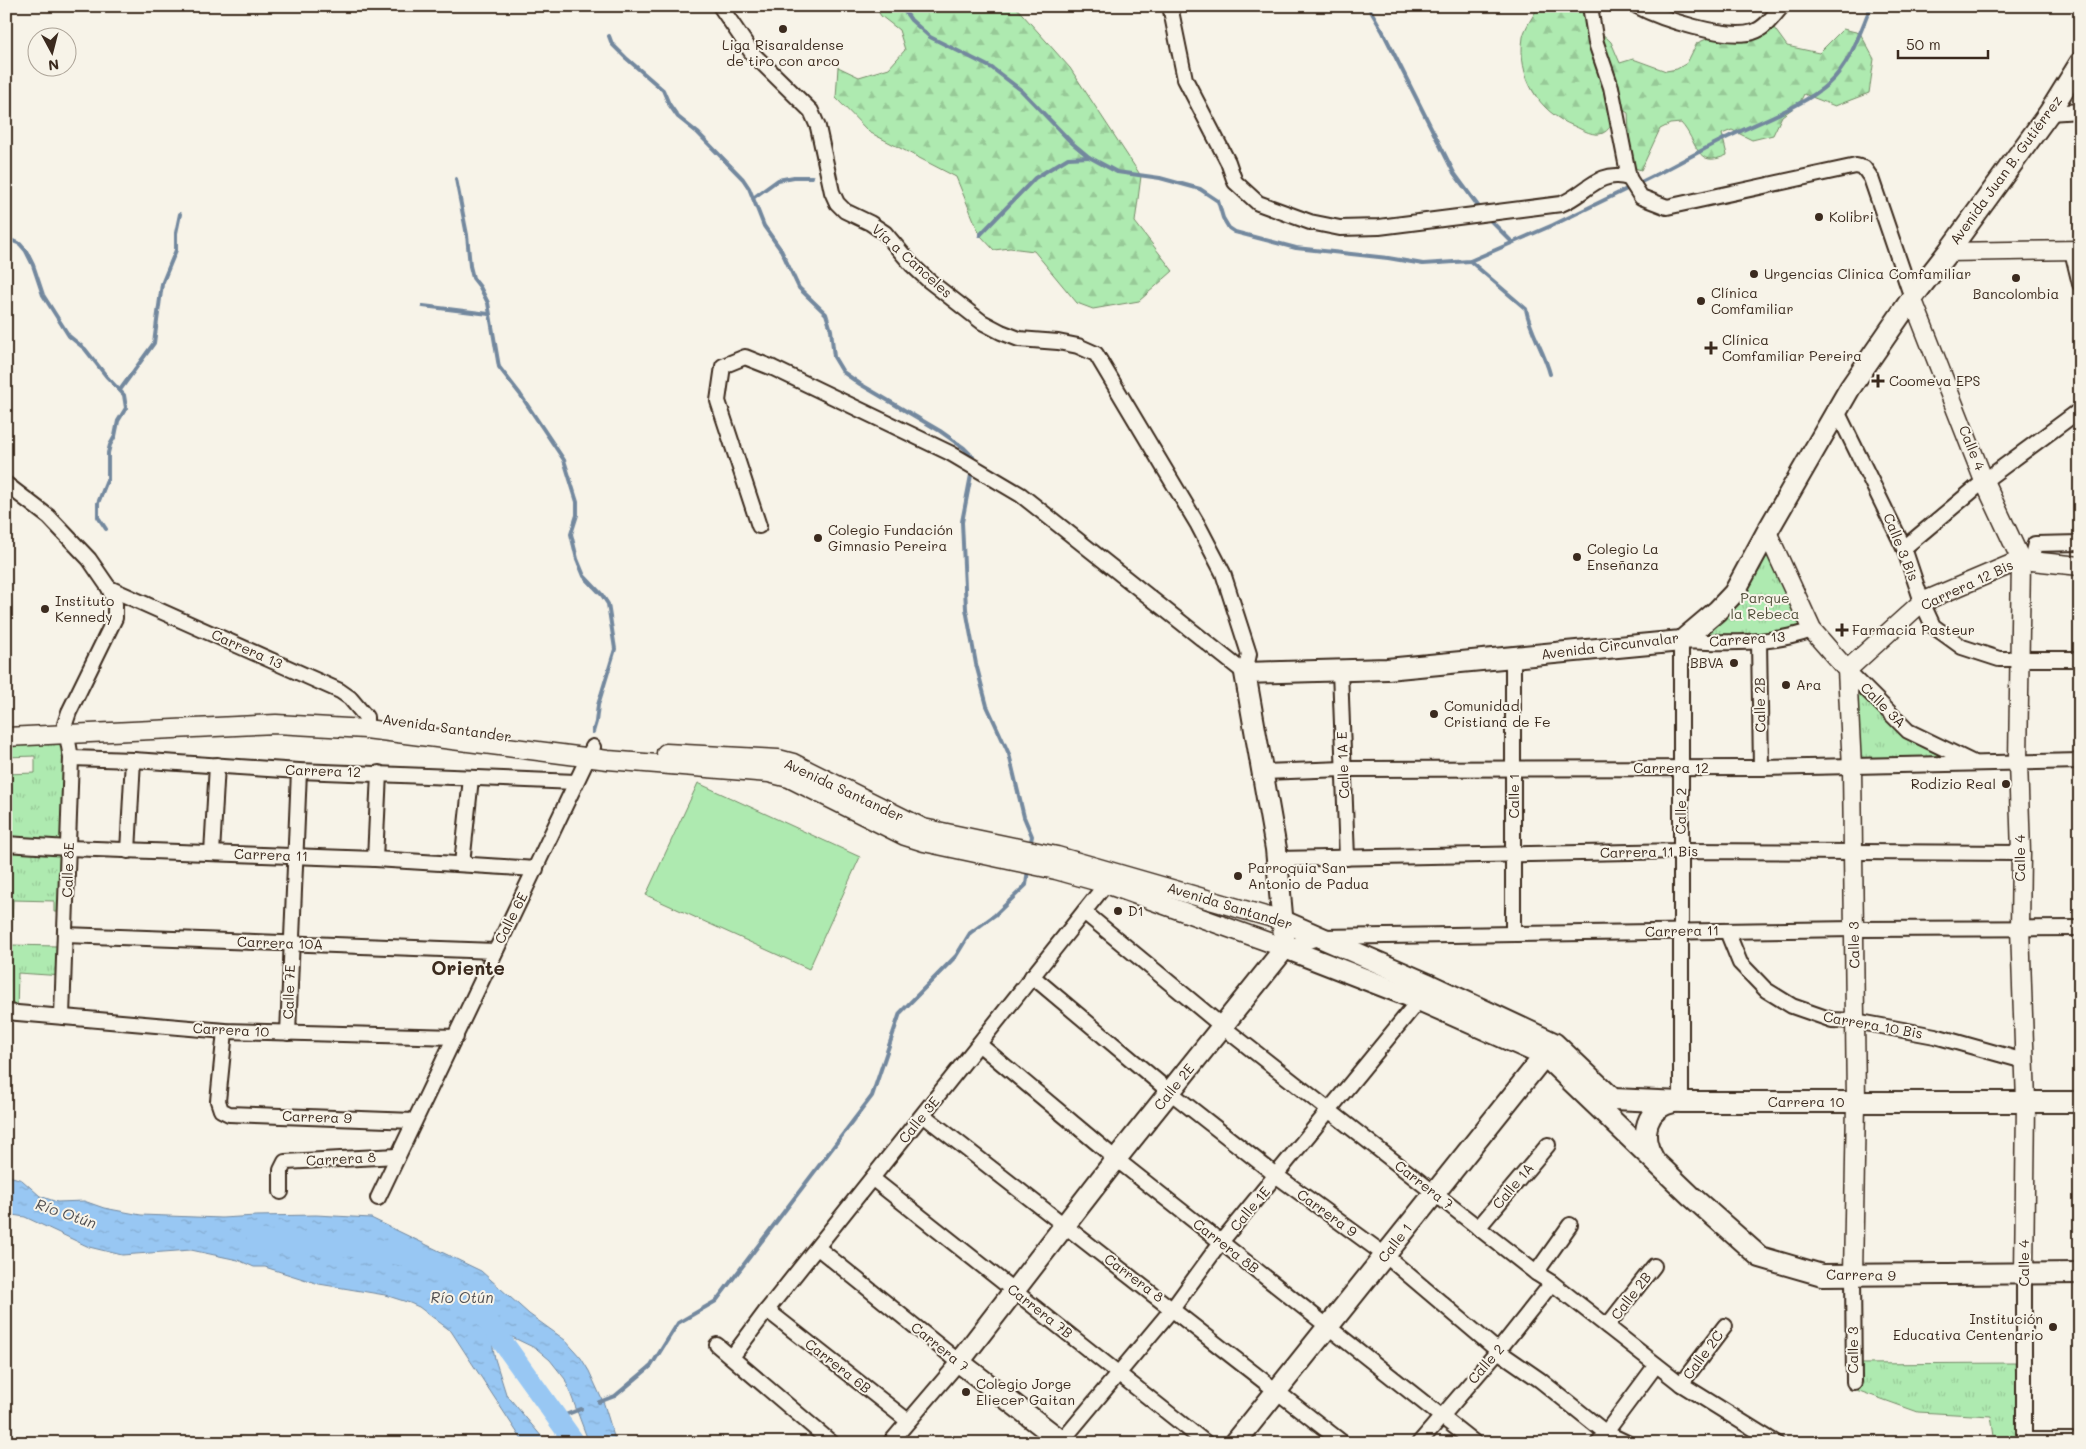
<svg xmlns="http://www.w3.org/2000/svg" width="2086" height="1449" font-family="Mali,sans-serif">
<defs>
<pattern id="forest-firs" width="22" height="20" patternUnits="userSpaceOnUse" patternTransform="scale(1.25)"><rect width="22" height="20" fill="#aeeab0"/><path d="M5 1l3.5 6h-7zM16 11l3.5 6h-7z" fill="#97c997"/></pattern>
<pattern id="park-tufts" width="24" height="20" patternUnits="userSpaceOnUse" patternTransform="scale(1.25)"><rect width="24" height="20" fill="#aeeab0"/><path d="M3 7l-1-3M5 7V3M7 7l1-3M15 17l-1-3M17 17v-4M19 17l1-3" fill="none" stroke="#97c997"/></pattern>
<pattern id="water-ripples" width="26" height="14" patternUnits="userSpaceOnUse" patternTransform="scale(1.25)"><rect width="26" height="14" fill="#98c7f3"/><path d="M2 4q2-2 4 0t4 0M15 11q2-2 4 0t4 0" fill="none" stroke="#84abd0"/></pattern>
</defs>
<rect width="100%" height="100%" fill="#f7f3e8"/>
<filter id="ink" filterUnits="userSpaceOnUse"><feTurbulence type="fractalNoise" baseFrequency=".02" numOctaves="2"/><feDisplacementMap in="SourceGraphic" scale="10" xChannelSelector="R" yChannelSelector="G"/><feConvolveMatrix kernelMatrix="1 2 1 2 8 2 1 2 1" color-interpolation-filters="sRGB"/></filter>
<g filter="url(#ink)">
<!-- grass -->
<path fill="#aeeab0" stroke="#748a67" d="M 698,783 L 860,857 L 809,969 L 646,895 Z"/>
<!-- forest -->
<g fill="url(#forest-firs)" stroke="#748a67">
<path d="M 875,6 L 1015,6 L 1070,68 L 1141,176 L 1135,222 L 1173,271 L 1139,301 L 1093,309 L 1077,303 L 1034,251 L 1010,248 L 994,250 L 980,235 L 956,177 L 869,132 L 836,98 L 838,67 L 859,77 L 889,68 L 905,50 L 899,30 L 881,16 Z"/>
<path d="M 1539,6 L 1586,6 L 1595,27 L 1611,42 L 1620,63 L 1633,59 L 1666,71 L 1677,69 L 1687,63 L 1697,43 L 1709,38 L 1743,42 L 1774,28 L 1787,46 L 1819,53 L 1843,29 L 1860,33 L 1874,59 L 1869,93 L 1835,106 L 1804,94 L 1799,104 L 1782,116 L 1773,135 L 1752,140 L 1732,130 L 1722,134 L 1727,155 C 1695,170 1698,141 1681,123 L 1670,124 L 1660,129 L 1641,170 L 1631,167 L 1628,113 L 1619,107 C 1615,116 1613,128 1603,133 C 1594,137 1583,130 1574,126 C 1538,112 1517,76 1523,37 C 1525,27 1534,15 1539,6 Z"/>
</g>
<!-- park -->
<g fill="url(#park-tufts)" stroke="#748a67" fill-rule="evenodd">
<path d="M 1767,532 L 1812,630 L 1795,636 L 1685,638 L 1717,611 Z"/>
<path d="M 1847,670 L 1908,731 L 1975,763 L 1852,767 Z"/>
<path d="M 66,734 L 63,976 L 18,973 L 17,1013 L 6,1012 L 6,774 L 35,773 L 35,756 L 6,757 L 6,737 ZM 13,900 L 54,901 L 54,912 L 58,912 L 57,946 L 11,945 Z"/>
<path d="M 2015,1363 L 2020,1443 L 1995,1443 L 1991,1416 L 1918,1412 L 1848,1387 L 1857,1364 Z"/>
</g>
<!-- water -->
<path fill="url(#water-ripples)" stroke="#73889e" fill-rule="evenodd" d="M 6,1175 L 22,1180 L 40,1196 L 57,1202 L 84,1201 L 104,1208 L 141,1215 L 222,1218 L 256,1216 L 316,1215 L 371,1218 L 481,1271 L 529,1314 L 565,1340 L 581,1358 L 589,1371 L 604,1404 L 616,1443 L 589,1443 L 565,1379 L 550,1360 L 537,1349 L 512,1337 L 489,1324 L 495,1359 L 506,1394 L 547,1443 L 524,1443 L 451,1331 L 419,1307 L 410,1303 L 385,1295 L 319,1284 L 265,1267 L 254,1267 L 238,1260 L 191,1250 L 122,1255 L 89,1247 L 25,1217 L 6,1214 ZM 289,1234 L 340,1237 L 401,1247 L 430,1260 L 429,1263 L 329,1253 L 292,1246 L 284,1240 Z"/>
<g fill="none" stroke-linecap="round" stroke-linejoin="round">
<!-- stream -->
<g stroke="#73889e" stroke-width="4">
<path d="M 901,6 L 911,20 L 930,37 L 992,68 L 1021,90 L 1071,142 L 1089,157 L 1117,172 L 1160,178 L 1200,189 L 1218,201 L 1223,218 L 1229,228 L 1235,232 L 1296,248 L 1388,258 L 1423,264 L 1470,261 L 1553,225 L 1631,187"/>
<path d="M 1368,6 L 1383,32 L 1454,173 L 1481,210"/>
<path d="M 609,36 L 612,44 L 626,58 L 663,90 L 669,104 L 678,117 L 698,133 L 743,179 L 749,188 L 764,226 L 781,250 L 799,288 L 826,314 L 831,330 L 834,357 L 843,372 L 860,384 L 940,431 L 964,448 L 973,457 L 973,463"/>
<path d="M 456,179 L 467,235 L 470,266 L 473,278 L 480,287 L 488,303 L 499,367 L 520,394 L 564,460 L 577,502 L 577,515 L 571,534 L 577,559 L 584,576 L 602,595 L 608,604 L 615,649 L 598,705 L 596,722 L 593,732"/>
<path d="M 1637,184 C 1667,170 1694,154 1722,140 C 1753,124 1805,106 1829,83 C 1851,63 1860,32 1871,6"/>
<path d="M 753,198 L 778,180 L 794,177 L 812,177"/>
<path d="M 1487,217 L 1512,242"/>
<path d="M 980,235 L 1035,178 L 1068,158 L 1089,157"/>
<path d="M 6,238 L 20,244 L 26,251 L 33,265 L 43,295 L 69,336 L 85,349 L 107,377 L 124,395 L 126,408 L 118,421 L 115,436 L 110,445 L 108,453 L 108,478 L 98,503 L 98,517 L 106,529"/>
<path d="M 1470,261 L 1526,309 C 1530,332 1544,351 1550,374"/>
<path d="M 423,306 L 489,314"/>
<path d="M 120,390 L 154,343 L 162,284 L 176,250 L 176,233 L 180,214"/>
<path d="M 972,470 L 962,522 L 966,609 L 976,664 L 987,706 L 1009,754 L 1024,817 L 1032,836 L 1030,847"/>
<path d="M 599,1402 L 615,1396 L 651,1366 L 678,1323 L 716,1301 L 872,1096 L 900,1013 L 956,956 L 970,933 L 995,915 L 1026,885 L 1028,869"/>
<path d="M 557,1418 L 581,1409"/>
</g>
<!-- river -->
<g stroke="#98c7f3" stroke-width="21">
<path d="M 257,1240 L 342,1245 L 380,1250 L 431,1262 L 452,1277"/>
<path d="M 473,1298 L 489,1323 L 575,1443"/>
</g>
<defs>
<g id="minor">
<path d="M 720,6 L 752,53 L 811,111 L 818,127 L 832,192 L 837,203 L 845,211 L 870,223 L 885,233 L 912,265 L 928,280 L 982,322 L 1001,332 L 1019,339 L 1058,342 L 1078,346 L 1096,354 L 1198,525 L 1223,573 L 1249,654 L 1245,673 L 1021,495 L 950,453 L 773,368 L 745,357 L 723,366 L 718,401 L 759,526"/>
<path d="M 1170,6 L 1185,79 L 1228,162 L 1235,182 L 1258,203 L 1310,222 L 1340,228 L 1379,227 L 1561,204 C 1587,194 1597,169 1629,178"/>
<path d="M 1590,6 L 1596,43 L 1611,87 L 1629,178 L 1641,197 L 1667,207 L 1856,166 L 1864,168 L 1871,178 L 1912,298"/>
<path d="M 1637,6 C 1661,19 1727,40 1753,32 C 1765,29 1774,15 1782,6"/>
<path d="M 2049,113 L 2080,111"/>
<path d="M 2072,251 L 2080,284"/>
<path d="M 1837,411 L 1904,548 L 1922,602 L 1933,626 L 1962,647 L 1999,659 L 2080,659"/>
<path d="M 6,484 L 49,517 L 89,559 L 109,588 L 115,604 L 115,618 L 69,712 L 65,724 L 71,758 L 62,1016"/>
<path d="M 1904,548 L 1984,481 L 2080,410"/>
<path d="M 2031,560 L 2035,544 L 2080,543"/>
<path d="M 109,588 L 340,691 L 350,698 L 366,717 L 366,729"/>
<path d="M 1759,641 L 1761,768"/>
<path d="M 1513,657 L 1513,934"/>
<path d="M 1847,670 L 1908,731 L 1972,762"/>
<path d="M 1340,671 L 1347,858"/>
<path d="M 71,758 L 133,760 L 299,771 L 576,782"/>
<path d="M 1262,772 L 1343,769 L 1761,768 L 2080,761"/>
<path d="M 6,844 L 68,848 L 375,859 L 536,869"/>
<path d="M 128,851 L 133,760"/>
<path d="M 212,853 L 217,765"/>
<path d="M 375,859 L 379,773"/>
<path d="M 1277,859 L 1681,851 L 2021,853"/>
<path d="M 462,864 L 471,778"/>
<path d="M 1084,912 L 1223,1027 L 1536,1273 L 1552,1283 L 1681,1384 L 1776,1443"/>
<path d="M 1727,931 L 1740,963 L 1766,990 L 1792,1006 L 1832,1020 L 1855,1021 L 1935,1036 L 2024,1061"/>
<path d="M 65,935 L 495,951"/>
<path d="M 1285,948 L 1321,937 L 1854,929 L 2080,928"/>
<path d="M 1032,976 L 1170,1092 L 1277,1176 L 1385,1255 L 1498,1351 L 1540,1380 L 1606,1433 L 1627,1443"/>
<path d="M 6,1012 L 225,1031 L 456,1037"/>
<path d="M 225,1031 L 218,1101 L 221,1110 L 229,1114 L 414,1121"/>
<path d="M 288,1033 L 299,771"/>
<path d="M 980,1045 L 1116,1159 L 1475,1443"/>
<path d="M 1681,1102 L 1681,641 C 1725,643 1771,645 1812,630"/>
<path d="M 923,1115 L 1343,1443"/>
<path d="M 873,1179 L 1206,1443"/>
<path d="M 281,1192 L 281,1170 L 285,1162 L 397,1156"/>
<path d="M 378,1198 L 593,747"/>
<path d="M 1478,1228 L 1548,1145"/>
<path d="M 818,1248 L 959,1362 L 890,1443"/>
<path d="M 1536,1273 L 1570,1225"/>
<path d="M 2024,1274 L 2024,1440 L 2080,1440"/>
<path d="M 1853,1276 L 1854,1382"/>
<path d="M 767,1310 L 908,1421"/>
<path d="M 1607,1326 L 1654,1266"/>
<path d="M 717,1345 L 832,1443"/>
<path d="M 732,1357 L 767,1310 L 1106,884"/>
<path d="M 1681,1384 L 1725,1326"/>
<path d="M 1062,1441 L 1173,1308 L 1221,1242 L 1419,1000"/>
<path d="M 1419,1443 L 1498,1351 L 1552,1283"/>
<path d="M 1598,1443 L 1656,1365"/>
</g>
<g id="tertiary">
<path d="M 1948,252 L 2080,250"/>
<path d="M 1912,298 L 1984,481 L 2021,560 L 2018,761 L 2021,853 L 2020,928 L 2026,1102 L 2024,1274"/>
<path d="M 1767,532 L 1812,630 L 1847,670 L 1852,767 L 1856,1102 L 1853,1276"/>
<path d="M 1847,670 L 1922,602 L 2021,560 L 2080,566"/>
<path d="M 6,737 L 276,724 L 366,729 L 608,760 L 769,773 L 789,778 L 905,836 L 924,842 L 1056,870 L 1106,884 L 1285,948"/>
<path d="M 666,753 L 778,759 L 793,763 L 923,828 L 1057,856 L 1283,921"/>
</g>
<g id="secondary">
<path d="M 1283,921 L 1430,985 L 1554,1043 L 1613,1099 L 1681,1102 L 2080,1102"/>
<path d="M 1285,948 L 1419,1000 L 1545,1056 L 1691,1196 L 1760,1257 L 1822,1275 L 2080,1273"/>
<path d="M 1653,1158 C 1639,1135 1646,1107 1674,1102"/>
<path d="M 1064,1443 L 959,1362 L 1116,1159 L 1285,948 L 1276,849 L 1245,673 L 1387,669 L 1681,641 L 1685,638 L 1717,611 L 1734,593 L 1767,532 L 1850,388 L 1912,298 L 1948,252 L 2049,113 L 2080,63"/>
<path d="M 1235,1443 L 1553,1045"/>
</g>
</defs>
<!-- minor casing -->
<use href="#minor" stroke="#3b2a1e" stroke-width="18"/>
<!-- tertiary casing -->
<use href="#tertiary" stroke="#3b2a1e" stroke-width="21"/>
<!-- secondary casing -->
<use href="#secondary" stroke="#3b2a1e" stroke-width="24"/>
<!-- minor -->
<use href="#minor" stroke="#f7f3e8" stroke-width="14"/>
<!-- tertiary -->
<use href="#tertiary" stroke="#f7f3e8" stroke-width="18"/>
<!-- secondary -->
<use href="#secondary" stroke="#f7f3e8" stroke-width="20"/>
</g>
</g>
<!-- markers -->
<g fill="#3b2a1e" stroke="#f7f3e8" stroke-width="2">
<circle cx="783" cy="29" r="5"/>
<circle cx="1819" cy="217" r="5"/>
<circle cx="1754" cy="274" r="5"/>
<circle cx="2016" cy="278" r="5"/>
<circle cx="1701" cy="301" r="5"/>
<path d="M1708.5 340.5h5v5h5v5h-5v5h-5v-5h-5v-5h5z"/>
<path d="M1875.5 373.5h5v5h5v5h-5v5h-5v-5h-5v-5h5z"/>
<circle cx="818" cy="538" r="5"/>
<circle cx="1577" cy="557" r="5"/>
<circle cx="45" cy="609" r="5"/>
<path d="M1839.5 622.5h5v5h5v5h-5v5h-5v-5h-5v-5h5z"/>
<circle cx="1734" cy="663" r="5"/>
<circle cx="1786" cy="685" r="5"/>
<circle cx="1434" cy="714" r="5"/>
<circle cx="2006" cy="784" r="5"/>
<circle cx="1238" cy="876" r="5"/>
<circle cx="1118" cy="911" r="5"/>
<circle cx="2053" cy="1327" r="5"/>
<circle cx="966" cy="1392" r="5"/>
</g>
<g text-anchor="middle" stroke-width="4" stroke-linejoin="round" paint-order="stroke">
<!-- poi labels -->
<g font-size="14" fill="#3b2a1e" stroke="#f7f3e8" text-anchor="start">
<text x="783" y="50" text-anchor="middle">Liga Risaraldense<tspan x="783" dy="16">de tiro con arco</tspan></text>
<text x="1829" y="222">Kolibri</text>
<text x="1764" y="279">Urgencias Clinica Comfamiliar</text>
<text x="1711" y="298">Clínica<tspan x="1711" dy="16">Comfamiliar</tspan></text>
<text x="2016" y="299" text-anchor="middle">Bancolombia</text>
<text x="1722" y="345">Clínica<tspan x="1722" dy="16">Comfamiliar Pereira</tspan></text>
<text x="1889" y="386">Coomeva EPS</text>
<text x="828" y="535">Colegio Fundación<tspan x="828" dy="16">Gimnasio Pereira</tspan></text>
<text x="1587" y="554">Colegio La<tspan x="1587" dy="16">Enseñanza</tspan></text>
<text x="55" y="606">Instituto<tspan x="55" dy="16">Kennedy</tspan></text>
<text x="1852" y="635">Farmacia Pasteur</text>
<text x="1724" y="668" text-anchor="end">BBVA</text>
<text x="1796" y="690">Ara</text>
<text x="1444" y="711">Comunidad<tspan x="1444" dy="16">Cristiana de Fe</tspan></text>
<text x="1996" y="789" text-anchor="end">Rodizio Real</text>
<text x="1248" y="873">Parroquia San<tspan x="1248" dy="16">Antonio de Padua</tspan></text>
<text x="1128" y="916">D1</text>
<text x="2043" y="1324" text-anchor="end">Institución<tspan x="2043" dy="16">Educativa Centenario</tspan></text>
<text x="976" y="1389">Colegio Jorge<tspan x="976" dy="16">Eliecer Gaitan</tspan></text>
</g>
<!-- street labels -->
<g font-size="14" fill="#3b2a1e" stroke="#f7f3e8">
<text transform="translate(2006 170) rotate(-54)" y="5">Avenida Juan B. Gutiérrez</text>
<text transform="translate(912 261) rotate(42)" y="5">Vía a Canceles</text>
<text transform="translate(1972 448) rotate(68)" y="5">Calle 4</text>
<text transform="translate(1901 547) rotate(68)" y="5">Calle 3 Bis</text>
<text transform="translate(1967 585) rotate(-25)" y="5">Carrera 12 Bis</text>
<text transform="translate(1747 639) rotate(-4)" y="5">Carrera 13</text>
<text transform="translate(1610 646) rotate(-7)" y="5">Avenida Circunvalar</text>
<text transform="translate(247 649) rotate(24)" y="5">Carrera 13</text>
<text transform="translate(1760 705) rotate(-91)" y="5">Calle 2B</text>
<text transform="translate(1883 705) rotate(45)" y="5">Calle 3A</text>
<text transform="translate(447 728) rotate(8)" y="5">Avenida Santander</text>
<text transform="translate(1343 765) rotate(-92)" y="5">Calle 1A E</text>
<text x="1671" y="773">Carrera 12</text>
<text transform="translate(323 771) rotate(2)" y="5">Carrera 12</text>
<text transform="translate(844 790) rotate(25)" y="5">Avenida Santander</text>
<text transform="translate(1514 796) rotate(-90)" y="5">Calle 1</text>
<text transform="translate(1681 811) rotate(-89)" y="5">Calle 2</text>
<text transform="translate(1649 852) rotate(-1)" y="5">Carrera 11 Bis</text>
<text transform="translate(271 855) rotate(2)" y="5">Carrera 11</text>
<text transform="translate(2020 858) rotate(-90)" y="5">Calle 4</text>
<text transform="translate(68 870) rotate(-88)" y="5">Calle 8E</text>
<text transform="translate(1230 906) rotate(17)" y="5">Avenida Santander</text>
<text transform="translate(511 918) rotate(-63)" y="5">Calle 6E</text>
<text transform="translate(1682 931) rotate(-1)" y="5">Carrera 11</text>
<text transform="translate(280 943) rotate(2)" y="5">Carrera 10A</text>
<text transform="translate(1854 945) rotate(-91)" y="5">Calle 3</text>
<text transform="translate(289 992) rotate(-88)" y="5">Calle 7E</text>
<text transform="translate(1873 1025) rotate(10)" y="5">Carrera 10 Bis</text>
<text transform="translate(231 1030) rotate(3)" y="5">Carrera 10</text>
<text transform="translate(1174 1087) rotate(-51)" y="5">Calle 2E</text>
<text x="1806" y="1107">Carrera 10</text>
<text transform="translate(317 1117) rotate(2)" y="5">Carrera 9</text>
<text transform="translate(919 1120) rotate(-51)" y="5">Calle 3E</text>
<text transform="translate(341 1159) rotate(-3)" y="5">Carrera 8</text>
<text transform="translate(1424 1185) rotate(38)" y="5">Carrera 7</text>
<text transform="translate(1513 1186) rotate(-50)" y="5">Calle 1A</text>
<text transform="translate(1250 1209) rotate(-50)" y="5">Calle 1E</text>
<text transform="translate(1327 1213) rotate(36)" y="5">Carrera 9</text>
<text transform="translate(1395 1243) rotate(-52)" y="5">Calle 1</text>
<text transform="translate(1226 1246) rotate(38)" y="5">Carrera 8B</text>
<text transform="translate(2024 1263) rotate(-90)" y="5">Calle 4</text>
<text transform="translate(1861 1275) rotate(1)" y="5">Carrera 9</text>
<text transform="translate(1134 1278) rotate(37)" y="5">Carrera 8</text>
<text transform="translate(1631 1296) rotate(-52)" y="5">Calle 2B</text>
<text transform="translate(1040 1311) rotate(38)" y="5">Carrera 7B</text>
<text transform="translate(940 1347) rotate(39)" y="5">Carrera 7</text>
<text transform="translate(1853 1350) rotate(-90)" y="5">Calle 3</text>
<text transform="translate(1703 1355) rotate(-53)" y="5">Calle 2C</text>
<text transform="translate(1486 1364) rotate(-49)" y="5">Calle 2</text>
<text transform="translate(838 1366) rotate(38)" y="5">Carrera 6B</text>
</g>
<!-- park labels -->
<g font-size="14" fill="#52503b" stroke="#f7f3e8">
<text x="1765" y="603">Parque<tspan x="1765" dy="16">la Rebeca</tspan></text>
</g>
<!-- water labels -->
<g font-size="15" font-style="italic" fill="#525153" stroke="#f7f3e8">
<text transform="translate(66 1214) rotate(19)" y="5">Río Otún</text>
<text x="462" y="1303">Río Otún</text>
</g>
<!-- district labels -->
<g font-size="19" font-weight="bold" fill="#3b2a1e" stroke="#f7f3e8">
<text x="468" y="975">Oriente</text>
</g>
</g>
<!-- margin -->
<rect width="2086" height="1449" fill="none" stroke="#f7f3e8" stroke-width="25"/>
<rect x="12" y="12" width="2061" height="1424" fill="none" stroke="#3b2a1e" stroke-width="2" filter="url(#ink)"/>
<!-- north arrow -->
<g transform="translate(52 52) rotate(173)"><circle r="24" fill="#f7f3e8" stroke="#aca397"/>
<path d="M0-4L9 19L0 12L-9 19Z" fill="#3b2a1e"/>
<text y="-8" font-size="14" font-weight="bold" text-anchor="middle" fill="#3b2a1e">N</text>
</g>
<!-- scale -->
<path d="M1898 50v8h90v-8" fill="none" stroke="#3b2a1e" stroke-width="2.5"/>
<text x="1906" y="50" font-size="15" fill="#3b2a1e" stroke="#f7f3e8" stroke-width="4" paint-order="stroke">50 m</text>
</svg>
